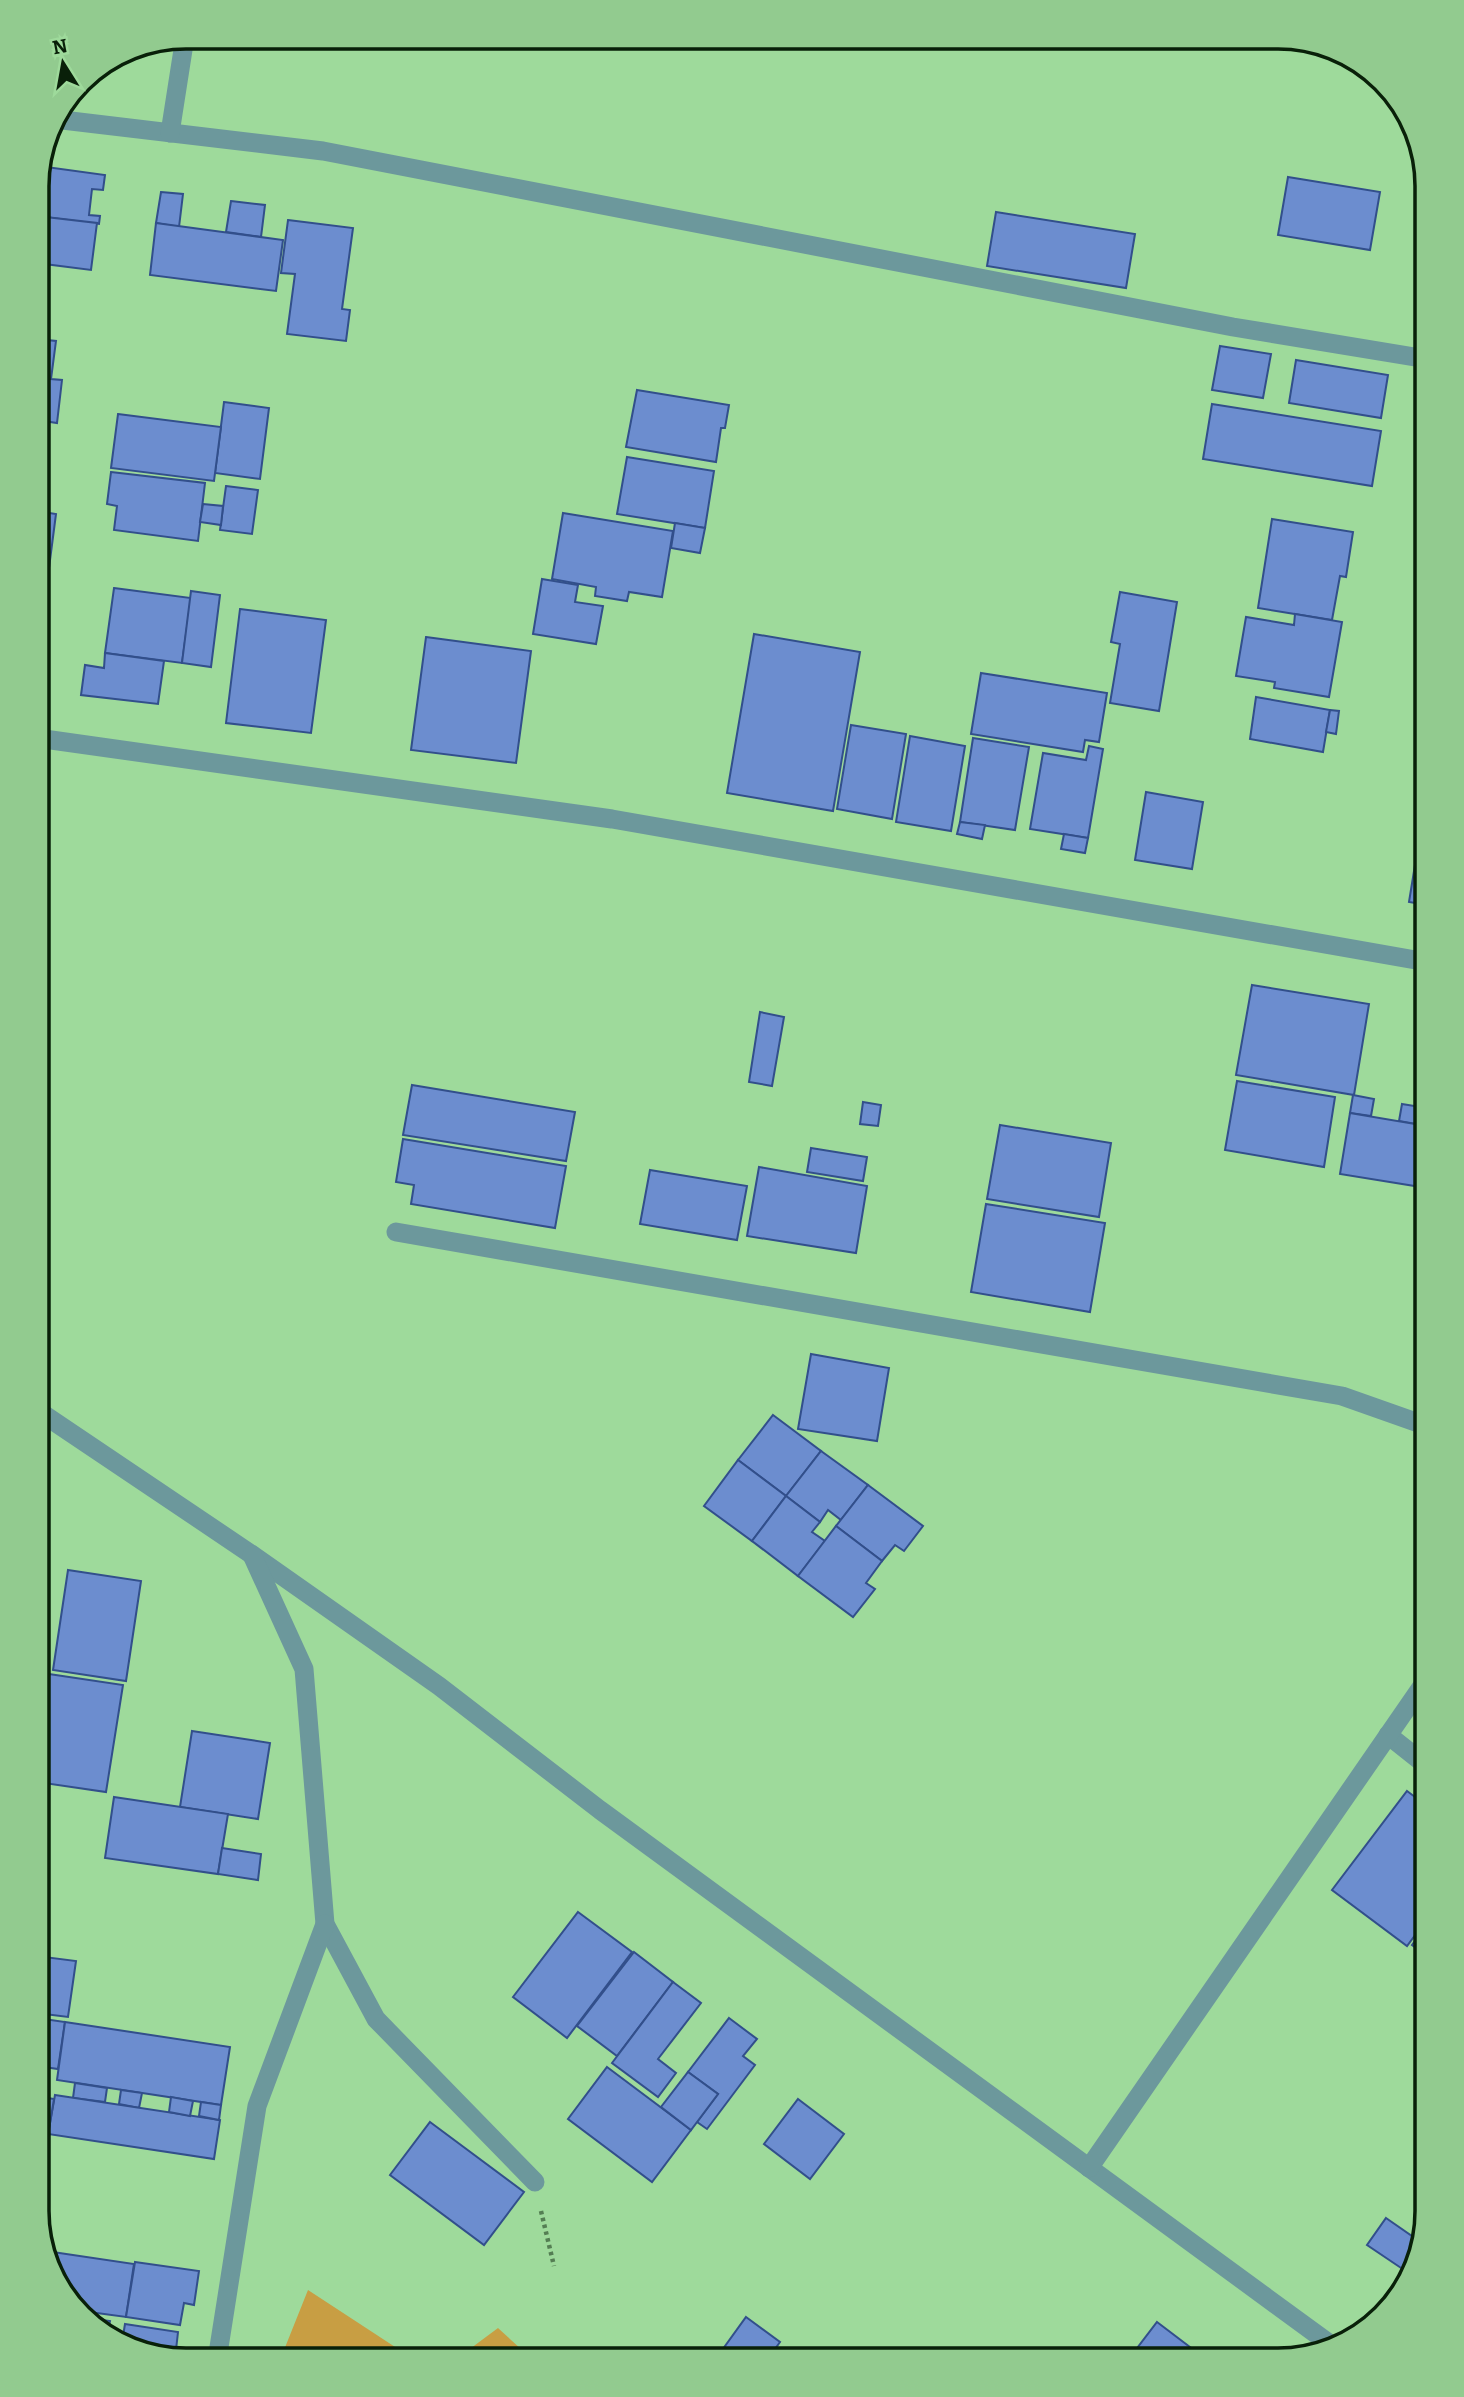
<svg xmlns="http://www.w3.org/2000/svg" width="1464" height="2397" font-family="Bitter,serif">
<rect width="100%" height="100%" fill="#9eda9b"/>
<!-- green -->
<g fill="#c89e43">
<path d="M 308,2290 L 415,2360 L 280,2360 Z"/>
<path d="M 498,2328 L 533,2360 L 455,2360 Z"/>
</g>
<!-- building -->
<g fill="#6c8dcf" stroke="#324f8b" stroke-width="2">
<path d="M 39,166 L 105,175 L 103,190 L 92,189 L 89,215 L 100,216 L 99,224 L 37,216 L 37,176 Z"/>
<path d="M 1288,177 L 1380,192 L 1370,250 L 1278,235 Z"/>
<path d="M 161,192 L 183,194 L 179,227 L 156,223 Z"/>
<path d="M 231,201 L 265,205 L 261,237 L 226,232 Z"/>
<path d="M 996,212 L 1135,234 L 1126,288 L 987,266 Z"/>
<path d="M 37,216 L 97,223 L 91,270 L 37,263 Z"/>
<path d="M 288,220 L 353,228 L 342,309 L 350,310 L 346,341 L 287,334 L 295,274 L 281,273 Z"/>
<path d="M 156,223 L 283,240 L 276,291 L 150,275 Z"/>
<path d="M 37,339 L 56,341 L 51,379 L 62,380 L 57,423 L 37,420 Z"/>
<path d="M 1220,346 L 1271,354 L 1263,398 L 1212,390 Z"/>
<path d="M 1296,360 L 1388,375 L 1381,418 L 1289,403 Z"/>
<path d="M 637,390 L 729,405 L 725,428 L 721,428 L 716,462 L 626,447 Z"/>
<path d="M 224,402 L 269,408 L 260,479 L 215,473 Z"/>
<path d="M 1212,404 L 1381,431 L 1372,486 L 1203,459 Z"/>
<path d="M 118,414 L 221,427 L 214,481 L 111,468 Z"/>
<path d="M 627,457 L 714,471 L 705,528 L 617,514 Z"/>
<path d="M 111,472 L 205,483 L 198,541 L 114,530 L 117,506 L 107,504 Z"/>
<path d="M 226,486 L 258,490 L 252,534 L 220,530 Z"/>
<path d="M 203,504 L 223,506 L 221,525 L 200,522 Z"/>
<path d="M 37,511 L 56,514 L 37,660 Z"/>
<path d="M 563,513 L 673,531 L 662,597 L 629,592 L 627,601 L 595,596 L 596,587 L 552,579 Z"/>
<path d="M 1272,519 L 1353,532 L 1346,577 L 1340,576 L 1332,620 L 1258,608 Z"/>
<path d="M 675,523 L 705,528 L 700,553 L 671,548 Z"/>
<path d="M 542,579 L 578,585 L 575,602 L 603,606 L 596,644 L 533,634 Z"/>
<path d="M 114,588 L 191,598 L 182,663 L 105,653 Z"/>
<path d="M 191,591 L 220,595 L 211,667 L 182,663 Z"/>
<path d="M 1120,592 L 1177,602 L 1159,711 L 1110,703 L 1120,644 L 1111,642 Z"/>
<path d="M 240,609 L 326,620 L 311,733 L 226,723 Z"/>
<path d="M 1295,614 L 1342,622 L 1329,697 L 1274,688 L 1275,682 L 1236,676 L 1246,617 L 1294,625 Z"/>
<path d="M 754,634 L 860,652 L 833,811 L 727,793 Z"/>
<path d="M 426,637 L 531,651 L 516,763 L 411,750 Z"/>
<path d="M 105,653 L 164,661 L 158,704 L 81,695 L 85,665 L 104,668 Z"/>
<path d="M 981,673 L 1107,693 L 1099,742 L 1085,740 L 1083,752 L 971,734 Z"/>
<path d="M 1256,697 L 1330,710 L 1323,752 L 1250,739 Z"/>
<path d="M 1330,710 L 1339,711 L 1336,734 L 1326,732 Z"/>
<path d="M 851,725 L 906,734 L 892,819 L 837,809 Z"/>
<path d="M 910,736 L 965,746 L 951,831 L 896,822 Z"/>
<path d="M 973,738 L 1029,747 L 1015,830 L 960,822 Z"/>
<path d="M 1089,746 L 1103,749 L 1088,838 L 1030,829 L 1043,753 L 1086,760 Z"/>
<path d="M 1427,791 L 1427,905 L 1409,902 Z"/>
<path d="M 1146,792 L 1203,802 L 1192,869 L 1135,860 Z"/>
<path d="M 960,822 L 985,825 L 982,839 L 957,834 Z"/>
<path d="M 1064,834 L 1088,838 L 1085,853 L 1061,849 Z"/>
<path d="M 1252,985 L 1369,1004 L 1354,1095 L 1236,1075 Z"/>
<path d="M 760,1012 L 784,1017 L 772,1086 L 749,1082 Z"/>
<path d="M 1237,1081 L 1335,1097 L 1324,1167 L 1225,1150 Z"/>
<path d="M 412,1085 L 575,1112 L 566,1161 L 403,1135 Z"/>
<path d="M 1353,1095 L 1374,1099 L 1371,1116 L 1350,1113 Z"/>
<path d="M 863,1102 L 881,1105 L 878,1126 L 860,1124 Z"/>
<path d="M 1402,1104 L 1427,1108 L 1427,1126 L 1399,1121 Z"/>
<path d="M 1350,1113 L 1427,1126 L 1427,1188 L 1340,1174 Z"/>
<path d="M 1000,1125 L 1111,1143 L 1099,1217 L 987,1199 Z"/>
<path d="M 403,1139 L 566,1166 L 555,1228 L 411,1204 L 414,1185 L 396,1182 Z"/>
<path d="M 811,1148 L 867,1157 L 863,1181 L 807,1172 Z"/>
<path d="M 759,1167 L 867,1186 L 856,1253 L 747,1236 Z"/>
<path d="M 650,1170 L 747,1186 L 737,1240 L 640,1224 Z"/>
<path d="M 986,1204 L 1105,1223 L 1090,1312 L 971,1292 Z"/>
<path d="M 811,1354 L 889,1368 L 877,1441 L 798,1429 Z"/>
<path d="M 773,1415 L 821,1451 L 786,1496 L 738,1460 Z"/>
<path d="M 821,1451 L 868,1485 L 841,1520 L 828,1510 L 820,1522 L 786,1496 Z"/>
<path d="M 738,1460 L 786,1496 L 752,1541 L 704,1506 Z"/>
<path d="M 868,1485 L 923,1526 L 904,1551 L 895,1545 L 882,1561 L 836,1526 Z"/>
<path d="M 786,1496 L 820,1522 L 812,1532 L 825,1541 L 798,1576 L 752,1541 Z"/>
<path d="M 836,1526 L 882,1561 L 866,1583 L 875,1589 L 853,1617 L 798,1576 Z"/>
<path d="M 68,1570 L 141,1581 L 126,1681 L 53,1670 Z"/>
<path d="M 49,1674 L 123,1685 L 106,1792 L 37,1782 L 37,1755 Z"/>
<path d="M 192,1731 L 270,1743 L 258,1819 L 180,1807 Z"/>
<path d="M 1407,1791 L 1427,1806 L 1427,1919 L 1407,1946 L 1332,1890 Z"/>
<path d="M 114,1797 L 228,1814 L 218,1874 L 105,1858 Z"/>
<path d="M 222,1848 L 261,1854 L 258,1880 L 218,1874 Z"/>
<path d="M 578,1912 L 632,1952 L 567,2038 L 513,1997 Z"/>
<path d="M 1427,1924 L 1427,1956 L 1412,1945 Z"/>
<path d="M 37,1938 L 47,1940 L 44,1957 L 76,1961 L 68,2017 L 37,2013 Z"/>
<path d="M 634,1952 L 673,1982 L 617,2056 L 577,2026 Z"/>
<path d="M 673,1982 L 701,2003 L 658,2059 L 676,2073 L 658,2097 L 612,2063 Z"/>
<path d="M 37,2018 L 65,2022 L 58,2069 L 37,2066 Z"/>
<path d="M 729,2018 L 757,2039 L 743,2056 L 755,2065 L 707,2129 L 697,2122 L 718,2094 L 688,2072 Z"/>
<path d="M 65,2022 L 230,2047 L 221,2105 L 57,2080 Z"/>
<path d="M 607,2067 L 691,2130 L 652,2182 L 568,2119 Z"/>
<path d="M 688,2072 L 718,2094 L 691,2130 L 661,2107 Z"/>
<path d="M 75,2083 L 107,2088 L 105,2102 L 73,2098 Z"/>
<path d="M 121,2090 L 142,2093 L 139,2108 L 119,2104 Z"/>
<path d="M 55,2095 L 220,2120 L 214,2159 L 48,2134 Z"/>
<path d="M 37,2096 L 54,2099 L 49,2129 L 37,2127 Z"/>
<path d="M 171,2097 L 193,2101 L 190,2116 L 169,2112 Z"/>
<path d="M 798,2099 L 844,2134 L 810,2179 L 764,2144 Z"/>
<path d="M 201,2102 L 221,2105 L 219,2120 L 199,2116 Z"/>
<path d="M 430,2122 L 524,2192 L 484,2245 L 390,2175 Z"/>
<path d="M 1386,2218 L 1419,2241 L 1410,2274 L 1367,2245 Z"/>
<path d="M 46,2251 L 134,2264 L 126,2317 L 82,2311 L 52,2278 Z"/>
<path d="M 135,2262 L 199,2271 L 194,2305 L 184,2303 L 180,2325 L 126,2317 Z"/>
<path d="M 746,2317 L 780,2342 L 767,2360 L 715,2360 Z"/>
<path d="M 88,2318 L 110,2321 L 108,2331 L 123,2333 L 122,2342 L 103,2335 Z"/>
<path d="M 1157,2322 L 1207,2360 L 1128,2360 Z"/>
<path d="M 125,2324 L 178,2332 L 176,2350 L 186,2351 L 185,2360 L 176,2360 L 122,2342 Z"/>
</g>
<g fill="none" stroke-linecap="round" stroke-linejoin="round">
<!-- path -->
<path stroke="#547e53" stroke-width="4.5" stroke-dasharray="3.5 3.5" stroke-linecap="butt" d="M 541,2211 L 554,2266"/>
<!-- minor -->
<g stroke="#6c989c" stroke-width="19">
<path d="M 54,119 L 323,151 L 1233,327 L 1427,359"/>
<path d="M 170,133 L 185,37"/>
<path d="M 37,738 L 612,819 L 1427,962"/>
<path d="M 396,1232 L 1342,1396 L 1427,1426"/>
<path d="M 37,1410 L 251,1554 L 439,1686 L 600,1810 L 1334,2347"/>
<path d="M 252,1555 L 304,1669 L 325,1924 L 376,2019 L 535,2182"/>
<path d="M 1388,1735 L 1427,1766"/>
<path d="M 1089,2168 L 1427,1679"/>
<path d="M 217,2360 L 257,2106 L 325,1924"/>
</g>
</g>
<!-- crop -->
<path d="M0 0H1464V2397H0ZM186 49H1278A137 137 0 0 1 1415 186V2211A137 137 0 0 1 1278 2348H186A137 137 0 0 1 49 2211V186A137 137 0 0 1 186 49Z" fill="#92cb8f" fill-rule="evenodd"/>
<path fill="none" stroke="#092009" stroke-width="3.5" d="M186 49H1278A137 137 0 0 1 1415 186V2211A137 137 0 0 1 1278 2348H186A137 137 0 0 1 49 2211V186A137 137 0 0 1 186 49Z"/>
<!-- north arrow -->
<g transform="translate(63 63) rotate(349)" stroke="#9eda9b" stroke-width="5" paint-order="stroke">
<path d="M0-5L12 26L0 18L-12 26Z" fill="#092009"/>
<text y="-10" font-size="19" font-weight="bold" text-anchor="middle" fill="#092009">N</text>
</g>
</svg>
